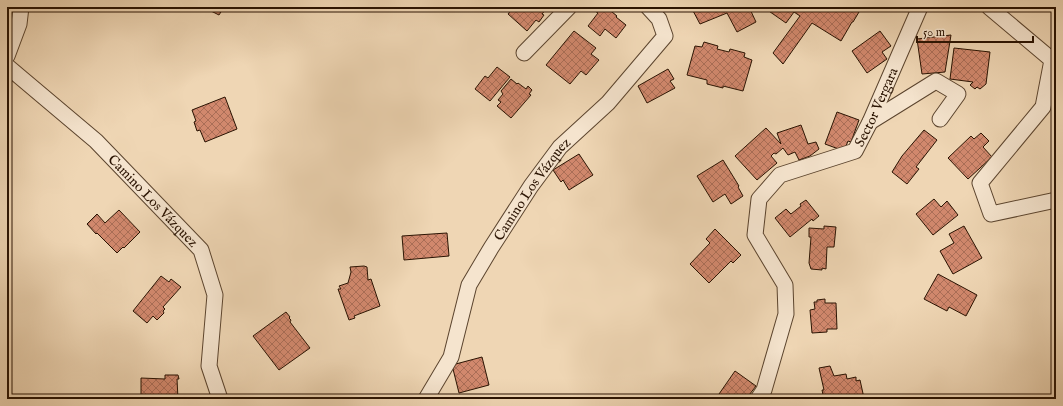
<svg xmlns="http://www.w3.org/2000/svg" width="1063" height="406" font-family="'IM FELL English',serif">
<defs>
<pattern id="building-cross-hatch" width="8" height="8" patternUnits="userSpaceOnUse"><rect width="8" height="8" fill="#d1886d"/><path d="M0 0l8 8M0 8l8-8" fill="none" stroke="#aa6e57"/></pattern>
</defs>
<rect width="100%" height="100%" fill="#efd6b4"/>
<filter id="stains"><feTurbulence type="fractalNoise" baseFrequency=".005" numOctaves="4"/><feColorMatrix values="0 0 0 0 .2 0 0 0 0 .09 0 0 0 0 .02 0 0 0 .5 -.17"/></filter>
<radialGradient id="worn" r=".72"><stop offset=".6" stop-color="#630" stop-opacity="0"/><stop offset="1" stop-color="#630" stop-opacity=".3"/></radialGradient>
<!-- building -->
<g fill="url(#building-cross-hatch)" stroke="#2a1302">
<path d="M 203,7 L 224,7 L 219,15 Z"/>
<path d="M 510,7 L 545,7 L 547,8 L 542,14 L 544,15 L 539,22 L 536,20 L 527,31 L 508,14 L 512,9 Z"/>
<path d="M 598,7 L 606,7 L 617,16 L 616,17 L 626,25 L 616,38 L 605,29 L 600,36 L 588,26 L 598,13 L 595,11 Z"/>
<path d="M 691,7 L 749,7 L 756,22 L 737,32 L 727,13 L 700,24 Z"/>
<path d="M 763,7 L 862,7 L 853,22 L 852,22 L 841,41 L 812,23 L 783,64 L 773,53 L 800,16 L 794,12 L 786,23 Z"/>
<path d="M 7,10 L 10,10 L 9,33 L 7,33 Z"/>
<path d="M 574,31 L 596,48 L 591,54 L 599,60 L 586,75 L 581,71 L 570,84 L 546,65 Z"/>
<path d="M 880,31 L 891,46 L 882,52 L 887,59 L 867,73 L 852,51 Z"/>
<path d="M 951,35 L 945,72 L 922,74 L 917,39 Z"/>
<path d="M 704,42 L 718,46 L 717,49 L 729,52 L 730,49 L 745,53 L 744,57 L 752,60 L 743,91 L 723,86 L 723,88 L 707,84 L 707,80 L 687,75 L 695,46 L 702,47 Z"/>
<path d="M 954,48 L 990,52 L 986,84 L 980,89 L 977,87 L 975,89 L 970,85 L 973,82 L 950,79 Z"/>
<path d="M 497,67 L 510,77 L 490,101 L 475,89 L 485,76 L 488,78 Z"/>
<path d="M 668,69 L 674,79 L 670,81 L 675,88 L 647,103 L 638,86 Z"/>
<path d="M 511,79 L 517,84 L 518,83 L 526,89 L 528,86 L 532,90 L 529,94 L 531,95 L 511,118 L 497,106 L 501,102 L 498,100 L 503,94 L 501,91 Z"/>
<path d="M 225,97 L 237,129 L 205,142 L 200,130 L 197,131 L 194,122 L 196,121 L 192,110 Z"/>
<path d="M 837,112 L 859,120 L 851,142 L 848,141 L 844,151 L 825,144 Z"/>
<path d="M 801,125 L 808,144 L 816,142 L 819,149 L 810,156 L 799,160 L 795,152 L 788,155 L 783,148 L 776,154 L 774,153 L 771,156 L 777,163 L 757,180 L 735,156 L 766,128 L 781,144 L 777,133 Z"/>
<path d="M 924,130 L 937,140 L 916,167 L 919,169 L 907,184 L 892,172 L 902,156 Z"/>
<path d="M 981,133 L 989,141 L 983,147 L 992,157 L 968,179 L 948,158 L 971,136 L 974,139 Z"/>
<path d="M 579,154 L 593,175 L 569,190 L 563,180 L 561,182 L 553,170 Z"/>
<path d="M 723,160 L 739,186 L 738,187 L 743,196 L 731,204 L 725,194 L 713,202 L 697,176 Z"/>
<path d="M 934,199 L 941,207 L 947,201 L 958,215 L 933,235 L 916,214 Z"/>
<path d="M 806,200 L 819,216 L 813,221 L 812,219 L 790,237 L 775,218 L 786,209 L 791,214 L 801,206 L 800,204 Z"/>
<path d="M 119,210 L 140,232 L 124,248 L 123,247 L 117,253 L 97,233 L 96,234 L 87,224 L 97,214 L 105,223 Z"/>
<path d="M 824,226 L 836,227 L 834,247 L 827,247 L 826,269 L 822,268 L 822,270 L 811,269 L 809,263 L 811,237 L 809,237 L 809,228 L 824,229 Z"/>
<path d="M 964,226 L 982,258 L 953,274 L 940,251 L 954,243 L 949,234 Z"/>
<path d="M 715,229 L 741,255 L 733,263 L 731,261 L 709,283 L 690,264 L 710,243 L 706,239 Z"/>
<path d="M 447,233 L 449,256 L 404,260 L 402,236 Z"/>
<path d="M 364,266 L 367,267 L 368,280 L 371,279 L 380,306 L 354,316 L 355,318 L 349,320 L 338,289 L 341,289 L 339,286 L 348,283 L 351,272 L 350,267 Z"/>
<path d="M 938,274 L 977,295 L 966,316 L 949,307 L 947,311 L 924,299 Z"/>
<path d="M 161,276 L 169,282 L 171,279 L 181,287 L 163,307 L 165,309 L 163,311 L 164,313 L 157,320 L 153,316 L 147,323 L 133,311 Z"/>
<path d="M 825,299 L 825,303 L 836,303 L 837,329 L 827,329 L 827,332 L 812,333 L 810,310 L 815,309 L 814,302 L 817,302 L 817,300 Z"/>
<path d="M 286,312 L 290,317 L 289,318 L 291,320 L 290,322 L 310,348 L 279,370 L 253,336 Z"/>
<path d="M 482,357 L 489,385 L 459,393 L 452,365 Z"/>
<path d="M 830,366 L 834,376 L 846,374 L 847,379 L 856,377 L 856,381 L 860,380 L 864,398 L 852,399 L 851,397 L 843,399 L 824,399 L 822,390 L 824,390 L 819,368 Z"/>
<path d="M 735,371 L 756,386 L 746,399 L 726,399 L 719,394 Z"/>
<path d="M 165,375 L 178,375 L 179,379 L 177,379 L 178,399 L 145,399 L 141,397 L 141,378 L 165,379 Z"/>
</g>
<g fill="none" stroke-linecap="round" stroke-linejoin="round">
<defs>
<g id="street">
<path d="M 989,7 L 1052,60 L 1043,107 L 980,183 L 991,214 L 1056,200"/>
<path d="M 524,53 L 569,7"/>
<path d="M 7,56 L 19,24 L 21,7"/>
<path id="s1" d="M 7,66 L 96,141 L 201,250 L 215,295 L 209,366 L 220,399"/>
<path d="M 870,122 L 936,81 L 958,94 L 940,119"/>
<path id="s2" d="M 426,399 L 451,357 L 469,285 L 491,248 L 531,186 L 560,147 L 608,103 L 665,36 L 659,19 L 648,7"/>
<path id="s3" d="M 758,399 L 764,390 L 786,314 L 785,285 L 755,235 L 759,199 L 780,175 L 855,151 L 870,122 L 920,7"/>
</g>
</defs>
<!-- street casing -->
<use href="#street" stroke="#5b442e" stroke-width="17"/>
<!-- street -->
<use href="#street" stroke="#f5e4ce" stroke-width="15"/>
</g>
<g text-anchor="middle" stroke-width="3" stroke-linejoin="round" paint-order="stroke">
<!-- street labels -->
<g font-size="14" fill="#2a1302" stroke="#f5e4ce">
<text dy="5" stroke="none"><textPath href="#s3" startOffset="373">Sector Vergara</textPath></text>
<text dy="5" stroke="none"><textPath href="#s2" startOffset="238">Camino Los Vázquez</textPath></text>
<text dy="5" stroke="none"><textPath href="#s1" startOffset="199">Camino Los Vázquez</textPath></text>
</g>
</g>
<!-- margin -->
<rect width="1063" height="406" fill="none" stroke="#efd6b4" stroke-width="24"/>
<rect x="8" y="8" width="1047" height="390" fill="none" stroke="#2a1302" stroke-width="2"/>
<rect x="12" y="12" width="1039" height="382" fill="none" stroke="#2a1302"/>
<!-- scale -->
<path d="M917 36v6h116v-6" fill="none" stroke="#2a1302" stroke-width="2"/>
<text x="923" y="36" font-size="12" fill="#2a1302" stroke="#f5e4ce" stroke-width="3" paint-order="stroke">50 m</text>
<rect width="100%" height="100%" filter="url(#stains)"/>
<rect width="100%" height="100%" fill="url(#worn)"/>
</svg>
